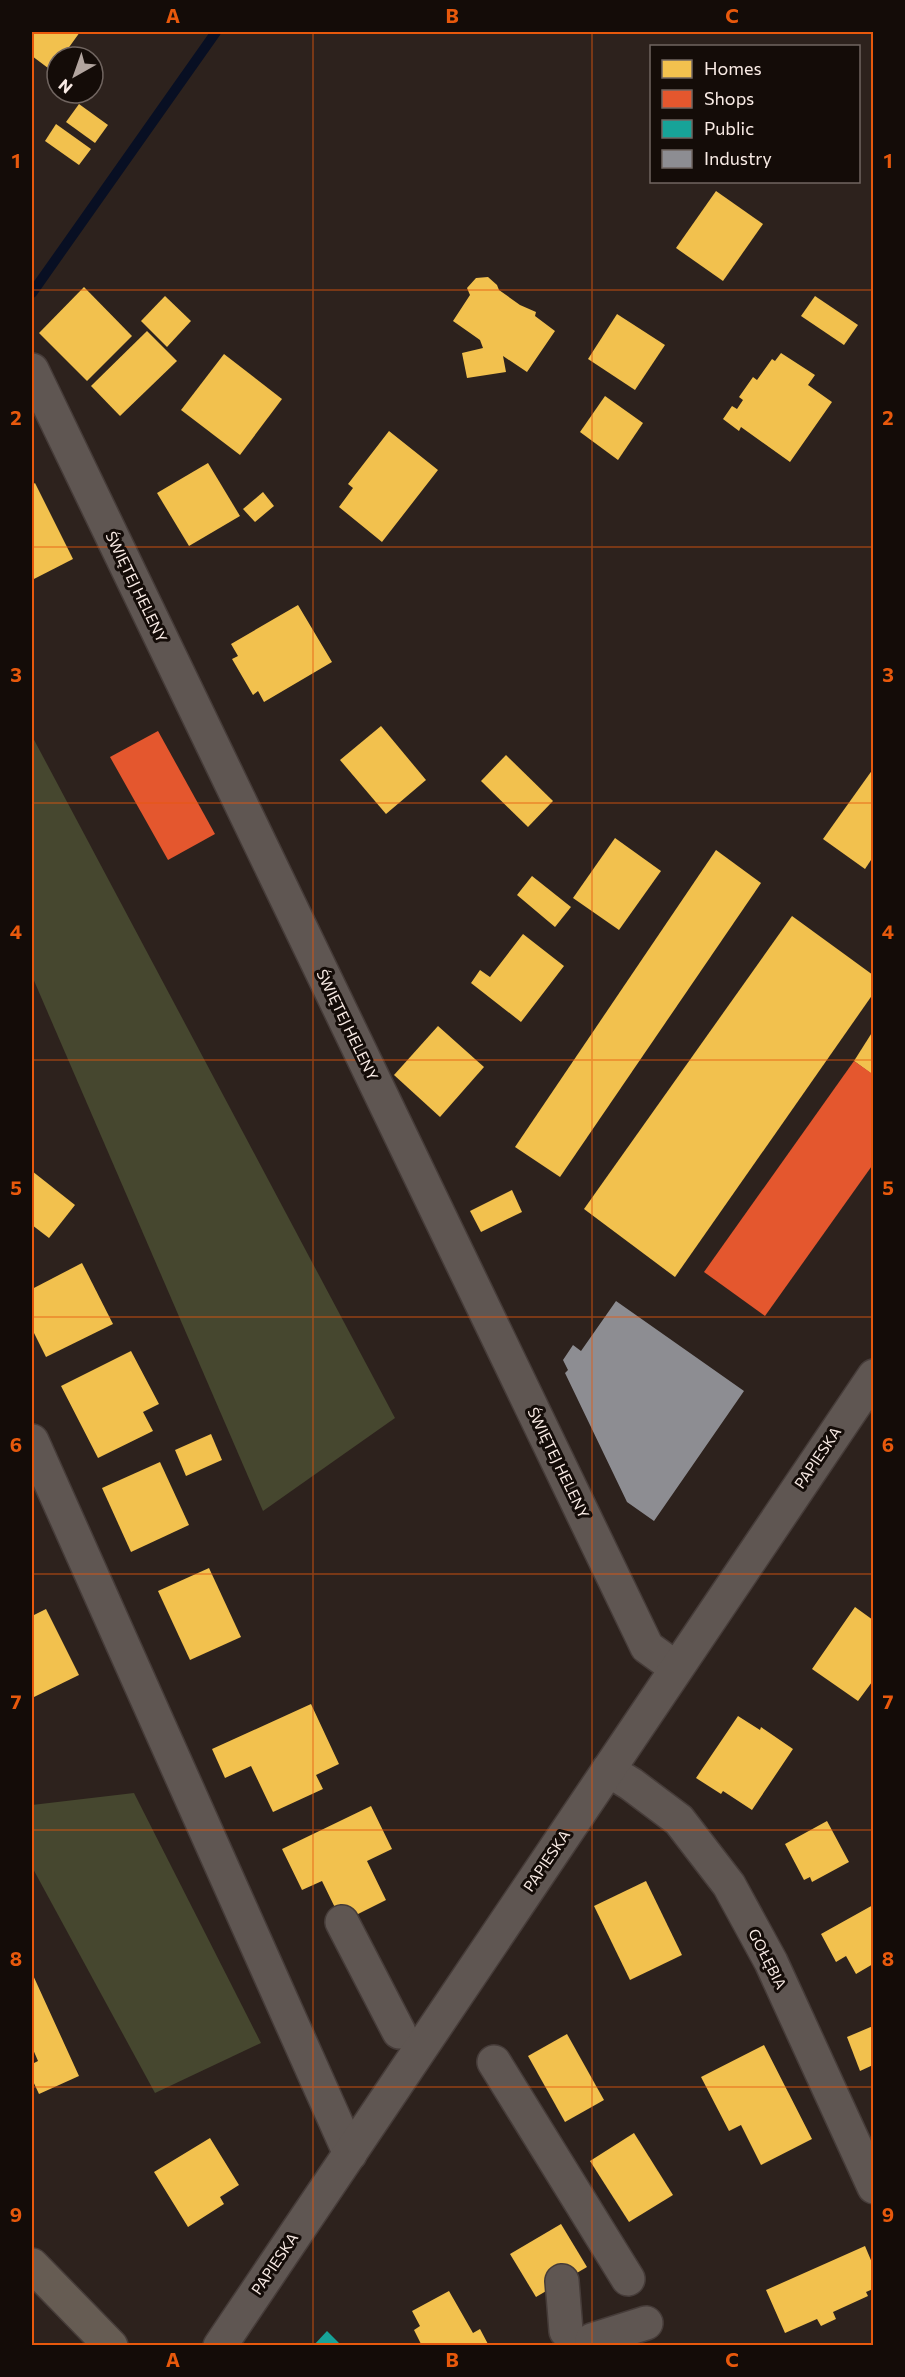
<svg xmlns="http://www.w3.org/2000/svg" width="905" height="2377" font-family="Commissioner,sans-serif">
<rect width="100%" height="100%" fill="#2d221d"/>
<!-- green -->
<g fill="#46472f">
<path d="M 32,736 L 395,1418 L 263,1511 L 32,976 Z"/>
<path d="M 134,1793 L 261,2043 L 155,2093 L 32,1867 L 32,1805 Z"/>
</g>
<!-- homes -->
<g fill="#f2c14e">
<path d="M 32,32 L 80,32 L 62,57 L 57,57 L 57,64 L 52,71 L 32,56 Z"/>
<path d="M 79,104 L 108,125 L 95,143 L 66,122 Z"/>
<path d="M 56,124 L 91,149 L 79,165 L 45,141 Z"/>
<path d="M 716,191 L 763,224 L 723,281 L 676,248 Z"/>
<path d="M 488,277 L 497,285 L 499,290 L 520,305 L 536,312 L 535,316 L 555,331 L 527,372 L 503,356 L 506,372 L 467,378 L 462,353 L 483,348 L 480,340 L 453,321 L 470,295 L 467,288 L 476,278 Z"/>
<path d="M 84,287 L 132,336 L 87,381 L 39,333 Z"/>
<path d="M 165,296 L 191,321 L 167,347 L 141,321 Z"/>
<path d="M 815,296 L 858,325 L 844,345 L 801,316 Z"/>
<path d="M 617,314 L 665,345 L 635,390 L 588,359 Z"/>
<path d="M 147,331 L 177,361 L 120,416 L 91,386 Z"/>
<path d="M 781,353 L 815,375 L 808,385 L 832,402 L 790,462 L 741,427 L 739,431 L 723,419 L 732,406 L 737,409 L 743,400 L 739,397 L 753,377 L 757,380 L 772,359 L 775,361 Z"/>
<path d="M 224,354 L 282,399 L 240,455 L 181,410 Z"/>
<path d="M 605,396 L 643,423 L 618,460 L 580,432 Z"/>
<path d="M 389,431 L 438,470 L 382,542 L 339,507 L 353,488 L 348,484 Z"/>
<path d="M 208,463 L 240,516 L 189,546 L 157,493 Z"/>
<path d="M 35,483 L 73,559 L 32,580 L 32,485 Z"/>
<path d="M 263,492 L 274,506 L 255,522 L 243,509 Z"/>
<path d="M 298,605 L 332,662 L 264,702 L 258,691 L 253,695 L 232,659 L 238,656 L 231,644 Z"/>
<path d="M 381,726 L 426,780 L 386,814 L 340,760 Z"/>
<path d="M 506,755 L 553,801 L 528,827 L 481,781 Z"/>
<path d="M 873,769 L 873,857 L 865,869 L 823,839 Z"/>
<path d="M 615,838 L 661,871 L 619,930 L 573,898 Z"/>
<path d="M 716,850 L 761,883 L 560,1177 L 515,1147 Z"/>
<path d="M 532,876 L 571,907 L 555,927 L 517,895 Z"/>
<path d="M 792,916 L 873,975 L 873,994 L 675,1277 L 584,1209 Z"/>
<path d="M 523,934 L 564,966 L 521,1022 L 471,983 L 480,970 L 490,977 Z"/>
<path d="M 438,1026 L 484,1067 L 440,1117 L 394,1075 Z"/>
<path d="M 873,1031 L 873,1075 L 854,1061 Z"/>
<path d="M 32,1171 L 75,1205 L 49,1238 L 32,1225 Z"/>
<path d="M 512,1190 L 522,1212 L 481,1232 L 470,1211 Z"/>
<path d="M 82,1263 L 113,1324 L 46,1357 L 32,1329 L 32,1289 Z"/>
<path d="M 131,1351 L 159,1404 L 143,1412 L 153,1431 L 98,1458 L 61,1386 Z"/>
<path d="M 211,1434 L 222,1460 L 186,1476 L 175,1450 Z"/>
<path d="M 160,1462 L 189,1525 L 131,1552 L 102,1488 Z"/>
<path d="M 209,1568 L 241,1637 L 190,1660 L 158,1591 Z"/>
<path d="M 855,1607 L 873,1620 L 873,1684 L 872,1682 L 858,1701 L 812,1669 Z"/>
<path d="M 46,1609 L 79,1675 L 32,1698 L 32,1616 Z"/>
<path d="M 311,1704 L 339,1764 L 316,1775 L 323,1789 L 273,1812 L 251,1766 L 225,1778 L 212,1749 Z"/>
<path d="M 738,1716 L 760,1730 L 761,1727 L 793,1749 L 752,1810 L 723,1791 L 721,1794 L 696,1778 Z"/>
<path d="M 371,1806 L 392,1849 L 367,1861 L 386,1900 L 342,1922 L 322,1881 L 302,1890 L 282,1849 Z"/>
<path d="M 827,1821 L 849,1862 L 812,1882 L 810,1877 L 804,1880 L 785,1844 Z"/>
<path d="M 646,1881 L 682,1955 L 630,1980 L 594,1906 Z"/>
<path d="M 873,1905 L 873,1964 L 856,1974 L 846,1956 L 836,1962 L 821,1934 Z"/>
<path d="M 32,1973 L 79,2076 L 39,2094 L 32,2079 L 32,2064 L 38,2061 L 32,2047 Z"/>
<path d="M 873,2026 L 873,2065 L 860,2071 L 847,2037 Z"/>
<path d="M 567,2034 L 604,2100 L 565,2122 L 528,2056 Z"/>
<path d="M 764,2045 L 812,2139 L 761,2165 L 741,2125 L 729,2131 L 701,2077 Z"/>
<path d="M 634,2133 L 673,2195 L 629,2222 L 590,2161 Z"/>
<path d="M 210,2138 L 239,2185 L 220,2197 L 224,2204 L 188,2227 L 154,2172 Z"/>
<path d="M 561,2224 L 587,2267 L 536,2297 L 510,2254 Z"/>
<path d="M 865,2246 L 873,2265 L 873,2289 L 866,2292 L 868,2296 L 833,2312 L 836,2319 L 821,2326 L 817,2319 L 785,2333 L 766,2290 Z"/>
<path d="M 449,2291 L 473,2333 L 480,2329 L 489,2346 L 422,2346 L 414,2330 L 420,2326 L 412,2311 Z"/>
</g>
<!-- shops -->
<g fill="#e4572e">
<path d="M 158,731 L 215,834 L 168,860 L 110,757 Z"/>
<path d="M 854,1061 L 874,1075 L 874,1163 L 765,1316 L 704,1272 Z"/>
</g>
<!-- public -->
<path fill="#17a398" d="M 327,2331 L 342,2346 L 313,2346 Z"/>
<!-- industry -->
<path fill="#8d8d92" d="M 616,1301 L 744,1391 L 654,1521 L 627,1502 L 565,1373 L 568,1370 L 563,1360 L 573,1345 L 581,1351 Z"/>
<g fill="none" stroke-linecap="round" stroke-linejoin="round">
<!-- stream -->
<path stroke="#080f23" stroke-width="10" d="M 32,293 L 216,32"/>
<defs>
<g id="minor">
<path d="M 32,370 L 647,1647 L 676,1668"/>
<path d="M 32,1441 L 350,2154"/>
<path d="M 608,1770 L 631,1784 L 679,1820 L 729,1885 L 771,1962 L 874,2187"/>
<path d="M 342,1922 L 399,2032"/>
<path d="M 494,2062 L 628,2279"/>
<path d="M 562,2281 L 566,2331"/>
<path d="M 592,2340 L 646,2323"/>
<path d="M 220,2346 L 874,1376"/>
</g>
<path id="major" d="M 32,2265 L 111,2346"/>
</defs>
<!-- minor casing -->
<use href="#minor" stroke="#463c39" stroke-width="36"/>
<!-- major casing -->
<use href="#major" stroke="#463c39" stroke-width="36"/>
<!-- minor -->
<use href="#minor" stroke="#5f5652" stroke-width="33"/>
<!-- major -->
<use href="#major" stroke="#665c53" stroke-width="33"/>
</g>
<!-- grid -->
<path fill="none" stroke="#e8590c" stroke-width="1.5" stroke-opacity="0.55" d="M 313,32 L 313,2346M 592,32 L 592,2346M 32,290 L 874,290M 32,547 L 874,547M 32,803 L 874,803M 32,1060 L 874,1060M 32,1317 L 874,1317M 32,1574 L 874,1574M 32,1830 L 874,1830M 32,2087 L 874,2087"/>
<g text-anchor="middle" stroke-width="6" stroke-linejoin="round" paint-order="stroke">
<!-- street labels -->
<g font-size="15" fill="#f9ebe5" stroke="#140c08">
<text transform="translate(136 587) rotate(64)" y="5">ŚWIĘTEJ HELENY</text>
<text transform="translate(347 1025) rotate(64)" y="5">ŚWIĘTEJ HELENY</text>
<text transform="translate(818 1458) rotate(-56)" y="5">PAPIESKA</text>
<text transform="translate(558 1463) rotate(64)" y="5">ŚWIĘTEJ HELENY</text>
<text transform="translate(547 1861) rotate(-56)" y="5">PAPIESKA</text>
<text transform="translate(767 1959) rotate(63)" y="5">GOŁĘBIA</text>
<text transform="translate(275 2264) rotate(-56)" y="5">PAPIESKA</text>
</g>
</g>
<!-- border -->
<rect width="905" height="2377" fill="none" stroke="#140c08" stroke-width="66"/>
<!-- legend -->
<rect x="650" y="45" width="210" height="138" fill="#140c08" stroke="#706560" stroke-width="1.5"/>
<rect x="662" y="60" width="30" height="18" fill="#f2c14e" stroke="#706560" stroke-width="1.5"/>
<text x="704" y="75" font-size="18" fill="#f9ebe5">Homes</text>
<rect x="662" y="90" width="30" height="18" fill="#e4572e" stroke="#706560" stroke-width="1.5"/>
<text x="704" y="105" font-size="18" fill="#f9ebe5">Shops</text>
<rect x="662" y="120" width="30" height="18" fill="#17a398" stroke="#706560" stroke-width="1.5"/>
<text x="704" y="135" font-size="18" fill="#f9ebe5">Public</text>
<rect x="662" y="150" width="30" height="18" fill="#8d8d92" stroke="#706560" stroke-width="1.5"/>
<text x="704" y="165" font-size="18" fill="#f9ebe5">Industry</text>
<!-- north arrow -->
<g transform="translate(75 75) rotate(220)"><circle r="28" fill="#140c08" stroke="#706560" stroke-width="1.5"/>
<path d="M0-4.5L10 22L0 15L-10 22Z" fill="#b2a59f"/>
<text y="-9" font-size="16" font-weight="bold" text-anchor="middle" fill="#f9ebe5">N</text>
</g>
<rect x="33" y="33" width="839" height="2311" fill="none" stroke="#e8590c" stroke-width="2"/>
<g font-size="20" text-anchor="middle" font-weight="bold" fill="#e8590c">
<text x="173" y="23">A</text>
<text x="452" y="23">B</text>
<text x="732" y="23">C</text>
<text x="16" y="168">1</text>
<text x="888" y="168">1</text>
<text x="16" y="425">2</text>
<text x="888" y="425">2</text>
<text x="16" y="682">3</text>
<text x="888" y="682">3</text>
<text x="16" y="939">4</text>
<text x="888" y="939">4</text>
<text x="16" y="1195">5</text>
<text x="888" y="1195">5</text>
<text x="16" y="1452">6</text>
<text x="888" y="1452">6</text>
<text x="16" y="1709">7</text>
<text x="888" y="1709">7</text>
<text x="16" y="1966">8</text>
<text x="888" y="1966">8</text>
<text x="16" y="2222">9</text>
<text x="888" y="2222">9</text>
<text x="173" y="2367">A</text>
<text x="452" y="2367">B</text>
<text x="732" y="2367">C</text>
</g>
</svg>
